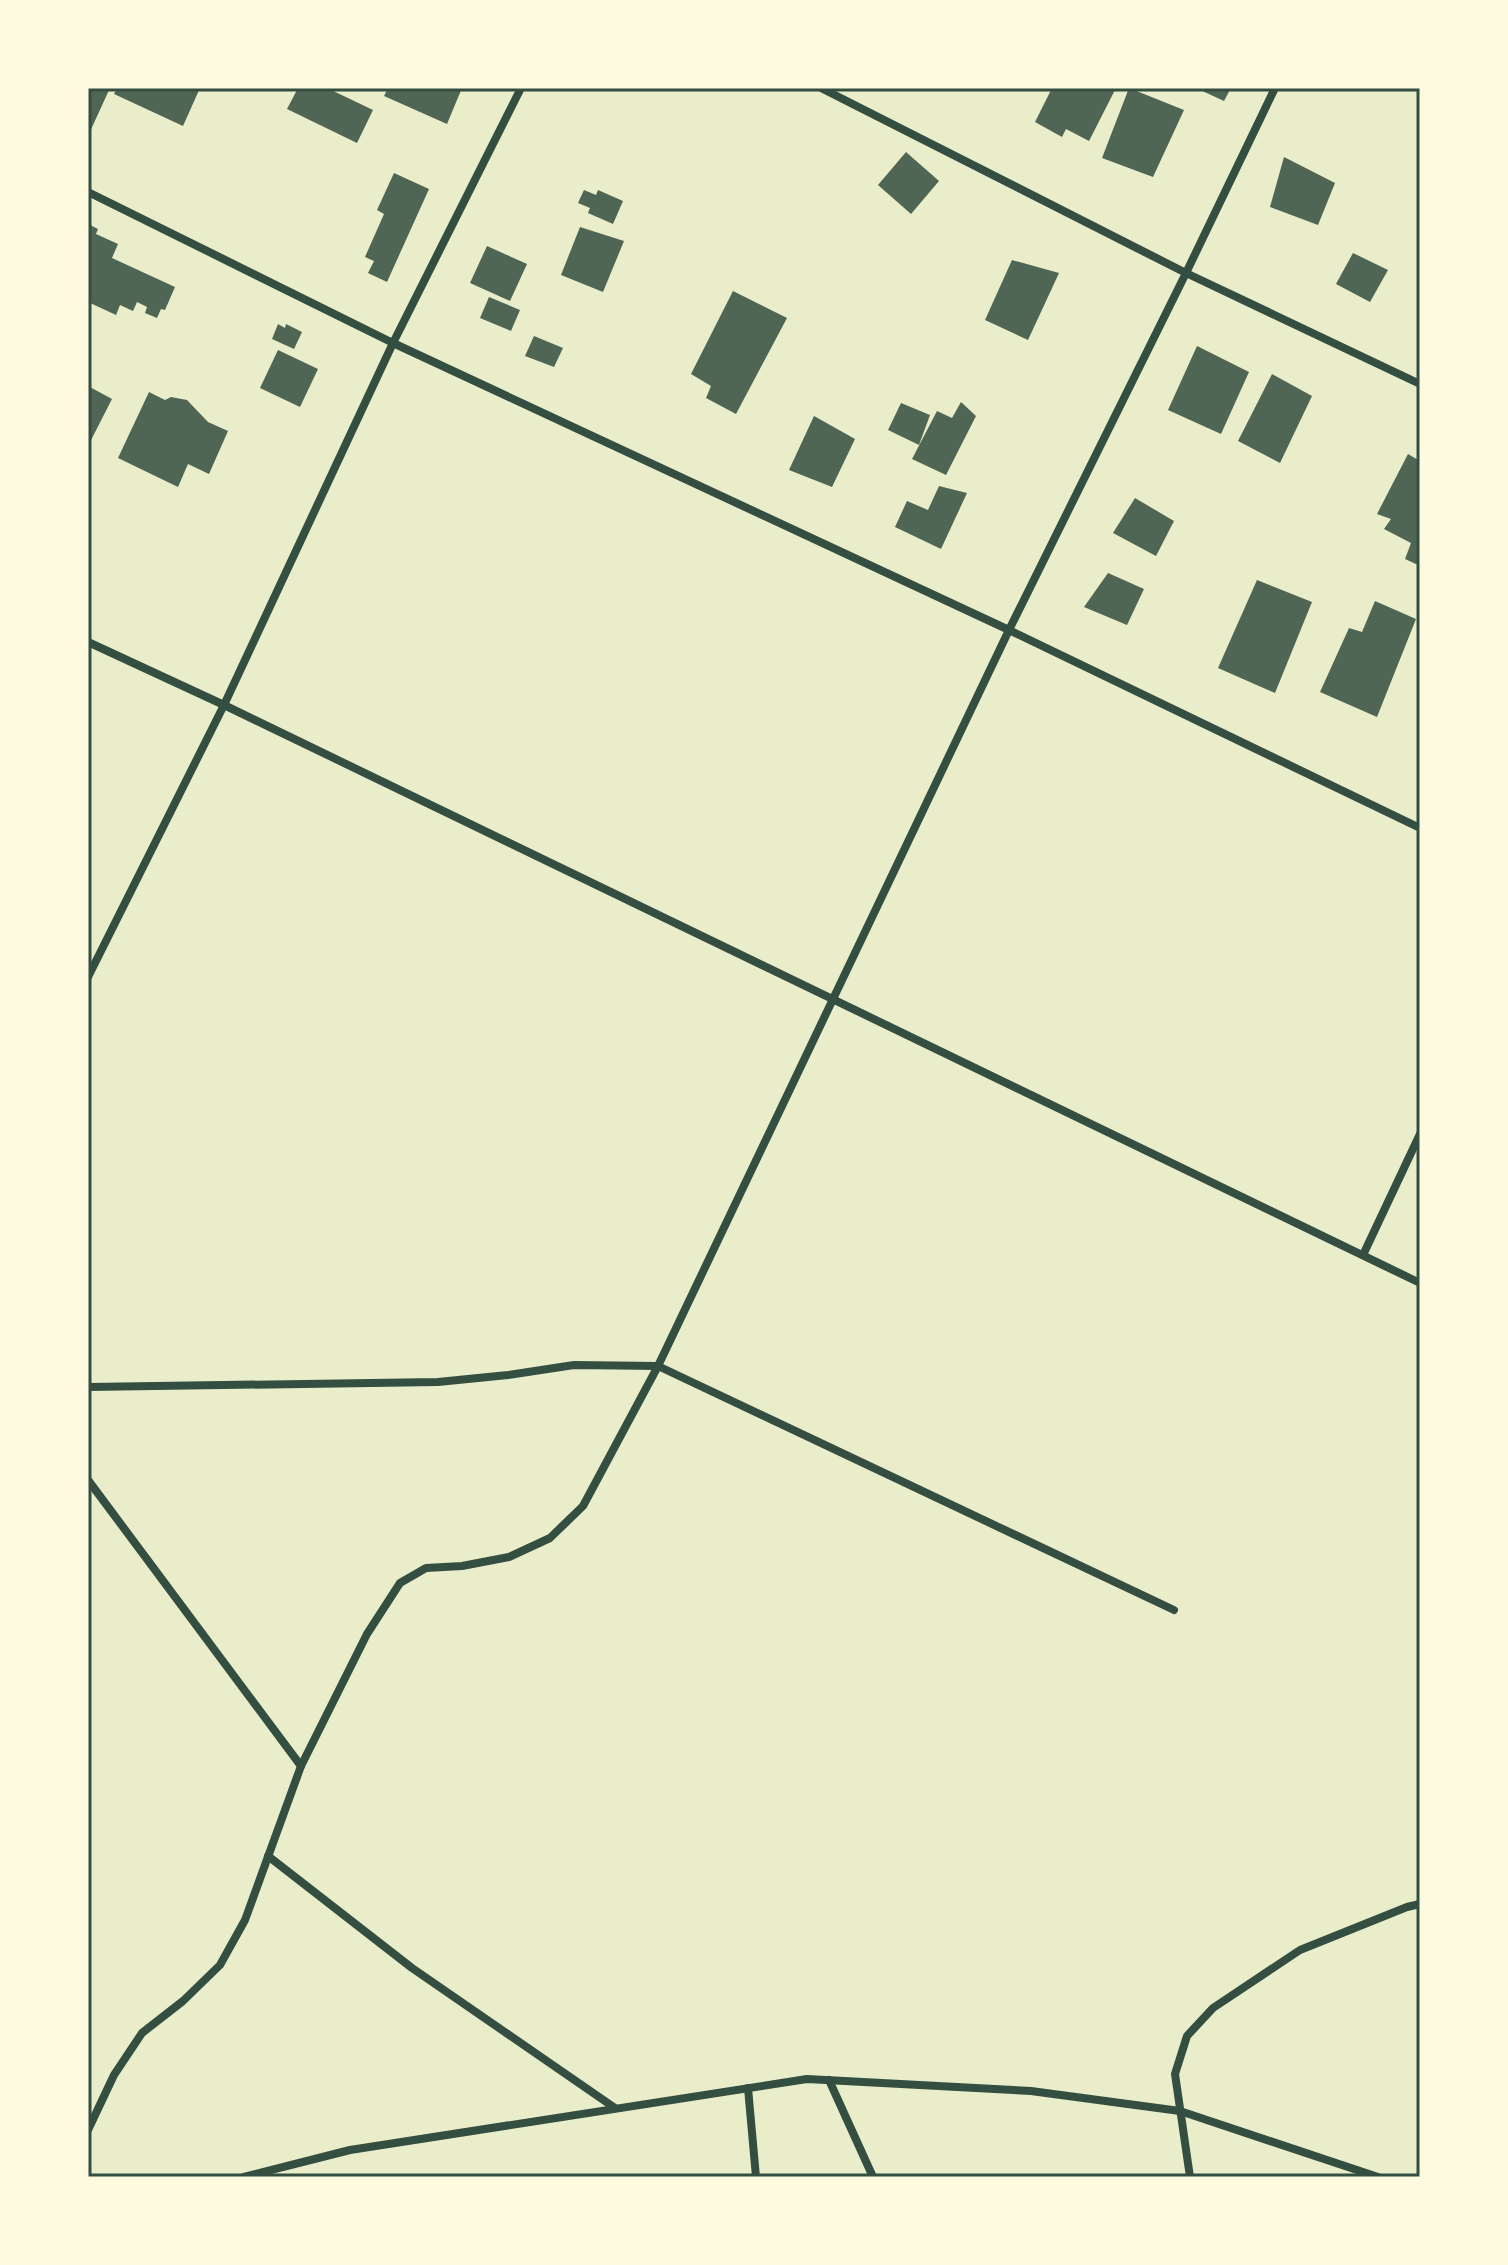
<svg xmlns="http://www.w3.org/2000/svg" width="1508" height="2265" font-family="Montserrat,sans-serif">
<rect width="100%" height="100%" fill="#e9edc9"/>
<!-- building -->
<g fill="#4f6655">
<path d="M 88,88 L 110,88 L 88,136 Z"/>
<path d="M 117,88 L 200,88 L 183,126 L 114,94 Z"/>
<path d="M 298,88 L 327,88 L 373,110 L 357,143 L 287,109 Z"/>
<path d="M 388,88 L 462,88 L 447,124 L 384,96 Z"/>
<path d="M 1052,88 L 1116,88 L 1089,141 L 1066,129 L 1062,137 L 1035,122 Z"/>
<path d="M 1129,88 L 1184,110 L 1153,177 L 1102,158 Z"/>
<path d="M 1196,88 L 1231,88 L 1224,101 Z"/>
<path d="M 906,152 L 939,181 L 911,214 L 878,185 Z"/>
<path d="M 1284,157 L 1335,183 L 1318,225 L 1270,207 Z"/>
<path d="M 394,173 L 429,189 L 387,282 L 368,273 L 374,261 L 365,257 L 384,214 L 377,210 Z"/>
<path d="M 584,190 L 596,195 L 598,190 L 623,201 L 613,224 L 588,213 L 590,208 L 578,203 Z"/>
<path d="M 88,224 L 98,229 L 96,234 L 118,244 L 112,258 L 175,287 L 165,310 L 161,309 L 157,318 L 145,313 L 147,307 L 137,302 L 133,311 L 120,305 L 116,315 L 88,302 Z"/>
<path d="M 580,227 L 624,241 L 603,292 L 561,275 Z"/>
<path d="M 487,246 L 527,264 L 510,301 L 470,283 Z"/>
<path d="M 1353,253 L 1388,270 L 1370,302 L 1336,284 Z"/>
<path d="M 1012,260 L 1059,273 L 1028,340 L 985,320 Z"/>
<path d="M 733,291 L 787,318 L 736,414 L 706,398 L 711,386 L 691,374 Z"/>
<path d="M 489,297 L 520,310 L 511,331 L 480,318 Z"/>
<path d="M 278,324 L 285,328 L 286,324 L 302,332 L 294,349 L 272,339 Z"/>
<path d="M 534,336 L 563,348 L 554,367 L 525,356 Z"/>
<path d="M 1197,346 L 1249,372 L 1221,434 L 1168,410 Z"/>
<path d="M 278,350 L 318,369 L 300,407 L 260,388 Z"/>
<path d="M 1272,374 L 1312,396 L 1280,463 L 1238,441 Z"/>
<path d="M 88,386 L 112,399 L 88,446 Z"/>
<path d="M 149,392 L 165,400 L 171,397 L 187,400 L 208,422 L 228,431 L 209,474 L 188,464 L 178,487 L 118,458 Z"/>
<path d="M 961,402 L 976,416 L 946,475 L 912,459 L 937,411 L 952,418 Z"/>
<path d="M 901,403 L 930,415 L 919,445 L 888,430 Z"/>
<path d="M 814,416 L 855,439 L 832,487 L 789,470 Z"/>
<path d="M 1408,454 L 1420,461 L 1418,565 L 1405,559 L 1411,543 L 1384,529 L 1391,519 L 1377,514 Z"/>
<path d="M 939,486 L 967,493 L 941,549 L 895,527 L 907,501 L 928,510 Z"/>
<path d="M 1135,498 L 1174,521 L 1156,556 L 1113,533 Z"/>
<path d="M 1108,573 L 1144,589 L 1127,625 L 1084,607 Z"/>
<path d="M 1257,580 L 1312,602 L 1275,693 L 1218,668 Z"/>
<path d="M 1375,601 L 1416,619 L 1377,717 L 1320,692 L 1349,628 L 1362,632 Z"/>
</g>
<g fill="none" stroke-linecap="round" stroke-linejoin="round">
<!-- minor -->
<g stroke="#344e41" stroke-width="8">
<path d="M 821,88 L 1186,273 L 1420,384"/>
<path d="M 88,192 L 393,343 L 1009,630 L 1420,828"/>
<path d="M 88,642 L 224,705 L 1420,1283"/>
<path d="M 88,977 L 224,705 L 393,343 L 521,88"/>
<path d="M 1363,1255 L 1420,1134"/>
<path d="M 88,1387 L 438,1382 L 508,1375 L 574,1365 L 658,1366 L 1174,1610"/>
<path d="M 88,1480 L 301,1766"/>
<path d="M 268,1856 L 412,1968 L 615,2108"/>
<path d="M 829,2080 L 873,2177"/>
<path d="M 748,2088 L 756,2177"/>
<path d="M 88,2130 L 114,2075 L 142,2033 L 183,2001 L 220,1965 L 245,1920 L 301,1766 L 367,1634 L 400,1583 L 426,1568 L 462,1566 L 509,1557 L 550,1538 L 583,1506 L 658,1366 L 1009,630 L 1186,273 L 1275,88"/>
<path d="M 244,2177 L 350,2150 L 807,2079 L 1031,2091 L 1180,2111 L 1378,2177"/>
<path d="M 1190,2177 L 1175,2074 L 1187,2036 L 1213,2008 L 1300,1950 L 1407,1907 L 1420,1904"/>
</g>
</g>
<!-- border -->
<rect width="1508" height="2265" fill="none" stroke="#fefae0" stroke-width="180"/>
<rect x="90" y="90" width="1328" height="2085" fill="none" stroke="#344e41" stroke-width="3"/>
</svg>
